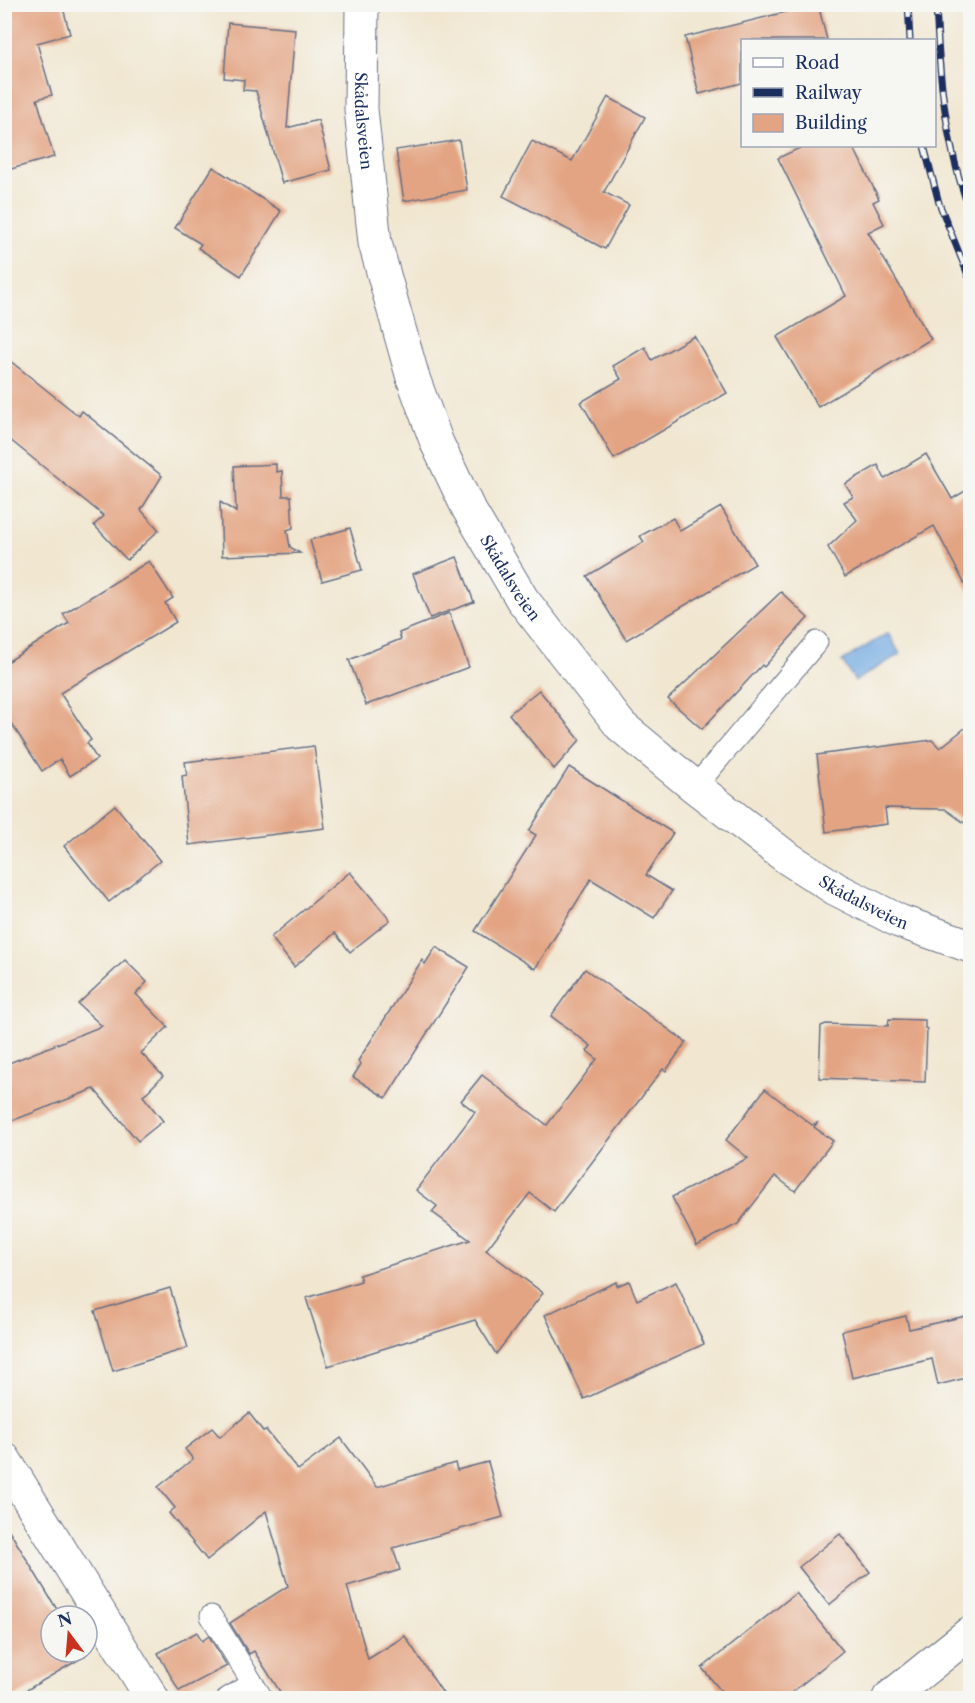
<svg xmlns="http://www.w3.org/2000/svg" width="975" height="1703" font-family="'Libre Caslon Text',serif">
<rect width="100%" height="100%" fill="#f6f6f2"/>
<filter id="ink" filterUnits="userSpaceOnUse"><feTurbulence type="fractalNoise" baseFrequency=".0167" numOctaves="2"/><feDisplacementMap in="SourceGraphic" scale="12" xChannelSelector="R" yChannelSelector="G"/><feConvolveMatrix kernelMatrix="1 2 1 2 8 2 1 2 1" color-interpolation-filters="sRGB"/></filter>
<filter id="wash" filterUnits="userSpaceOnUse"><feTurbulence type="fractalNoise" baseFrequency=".008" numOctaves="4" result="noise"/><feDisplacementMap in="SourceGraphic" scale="24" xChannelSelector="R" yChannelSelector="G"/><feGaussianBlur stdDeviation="1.35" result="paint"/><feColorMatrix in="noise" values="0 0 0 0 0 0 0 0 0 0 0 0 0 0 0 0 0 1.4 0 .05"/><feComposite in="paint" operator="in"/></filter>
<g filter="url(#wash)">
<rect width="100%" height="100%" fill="#f1e7d1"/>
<!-- water -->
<path fill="#74abe3" stroke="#486da0" stroke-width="1.5" d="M 888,633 L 900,654 L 855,681 L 842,661 Z"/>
<g id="blocks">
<!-- building -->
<g fill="#e3a483">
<path d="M 5,4 L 62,4 L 70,34 L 37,43 L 52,95 L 37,99 L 54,157 L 4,171 L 4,20 L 10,19 Z"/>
<path d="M 818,4 L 827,40 L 742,40 L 742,83 L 699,94 L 685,37 Z"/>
<path d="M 228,23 L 295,29 L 287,128 L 318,120 L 331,170 L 282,183 L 256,91 L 243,90 L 244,80 L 224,78 Z"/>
<path d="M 608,97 L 645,117 L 604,192 L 629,205 L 605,249 L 503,196 L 532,141 L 572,161 Z"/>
<path d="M 459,140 L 467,190 L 404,201 L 396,150 Z"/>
<path d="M 804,146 L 853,146 L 879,199 L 873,202 L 884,224 L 868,232 L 931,339 L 818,407 L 777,337 L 846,296 L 778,158 Z"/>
<path d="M 213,167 L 281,211 L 241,276 L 198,248 L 201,244 L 175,228 Z"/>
<path d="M 694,336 L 727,393 L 614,459 L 581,402 L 621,379 L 613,366 L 645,347 L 652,360 Z"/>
<path d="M 4,356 L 79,416 L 82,411 L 162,476 L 141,510 L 159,530 L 127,560 L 94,525 L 104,516 L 4,435 Z"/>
<path d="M 926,454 L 952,499 L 970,488 L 970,594 L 934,526 L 845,577 L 828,547 L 857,520 L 844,502 L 853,497 L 845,484 L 878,465 L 885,479 Z"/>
<path d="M 276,464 L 276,472 L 282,471 L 283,496 L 291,496 L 293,528 L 287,530 L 290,547 L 300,553 L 222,556 L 220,502 L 236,512 L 234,466 Z"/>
<path d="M 721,507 L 755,564 L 626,640 L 587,576 L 644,542 L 640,536 L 673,518 L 680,531 Z"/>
<path d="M 350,528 L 362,570 L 322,581 L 310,540 Z"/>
<path d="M 457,557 L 474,602 L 430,618 L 413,574 Z"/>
<path d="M 149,561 L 173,598 L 165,603 L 176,622 L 60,693 L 91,740 L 87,743 L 97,759 L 70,776 L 60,759 L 42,771 L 4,712 L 4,664 L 69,623 L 63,614 Z"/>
<path d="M 781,592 L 808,618 L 764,667 L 762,665 L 702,729 L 668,699 Z"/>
<path d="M 449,613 L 469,667 L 366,705 L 349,660 L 401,639 L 399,633 Z"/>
<path d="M 539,690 L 580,740 L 554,769 L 509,714 Z"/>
<path d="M 970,724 L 970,827 L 945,809 L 885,808 L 887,824 L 826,832 L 817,755 L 932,740 L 940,748 Z"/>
<path d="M 314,746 L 325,828 L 189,845 L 182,776 L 187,775 L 185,762 Z"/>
<path d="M 569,767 L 673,833 L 646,875 L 672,891 L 654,918 L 591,879 L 535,969 L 475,931 L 536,835 L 529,831 Z"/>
<path d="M 115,805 L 160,861 L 109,902 L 64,846 Z"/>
<path d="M 350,872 L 390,920 L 350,952 L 335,933 L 294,967 L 271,937 Z"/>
<path d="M 436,947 L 469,967 L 386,1098 L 353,1077 L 361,1064 L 358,1061 L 422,960 L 425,964 Z"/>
<path d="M 125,960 L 147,982 L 136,994 L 168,1027 L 141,1053 L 163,1076 L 143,1096 L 163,1121 L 138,1141 L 94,1089 L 4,1124 L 4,1065 L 102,1026 L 78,1004 Z"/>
<path d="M 585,969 L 686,1042 L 666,1071 L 663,1069 L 554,1212 L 530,1193 L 486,1250 L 543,1293 L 496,1354 L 475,1320 L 328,1366 L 306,1298 L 361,1281 L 359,1275 L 470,1240 L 432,1212 L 437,1206 L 416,1190 L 475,1112 L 461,1101 L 482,1075 L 547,1125 L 597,1059 L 587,1051 L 591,1046 L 551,1016 Z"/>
<path d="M 889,1019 L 925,1020 L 925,1028 L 927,1029 L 925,1082 L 819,1078 L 821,1026 L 826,1024 L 888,1026 Z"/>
<path d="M 765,1089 L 812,1125 L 817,1123 L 814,1127 L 833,1141 L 795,1191 L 775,1176 L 738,1224 L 697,1245 L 672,1197 L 748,1158 L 726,1140 Z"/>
<path d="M 629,1281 L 637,1300 L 676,1282 L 704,1344 L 584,1399 L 545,1315 L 616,1282 L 617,1286 Z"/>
<path d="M 170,1288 L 188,1348 L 113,1371 L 95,1311 Z"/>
<path d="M 970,1315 L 970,1377 L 938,1385 L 932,1359 L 852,1378 L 842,1331 L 906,1316 L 909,1329 Z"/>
<path d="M 249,1413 L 263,1431 L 266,1430 L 298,1470 L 341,1438 L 377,1487 L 455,1463 L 457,1470 L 488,1462 L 503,1517 L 393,1548 L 400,1570 L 347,1586 L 368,1659 L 405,1636 L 446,1698 L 284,1698 L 254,1651 L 249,1654 L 230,1623 L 288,1586 L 266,1511 L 207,1560 L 169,1513 L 175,1508 L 158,1487 L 193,1459 L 185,1449 L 212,1428 L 220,1437 Z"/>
<path d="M 4,1522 L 61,1616 L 51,1616 L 51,1652 L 82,1652 L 85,1656 L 13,1698 L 4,1698 Z"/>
<path d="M 840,1534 L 870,1572 L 829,1605 L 799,1567 Z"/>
<path d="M 796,1593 L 843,1651 L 785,1698 L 727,1698 L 702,1668 Z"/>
<path d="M 197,1632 L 202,1641 L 209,1636 L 227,1666 L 179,1691 L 158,1653 Z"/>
</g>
</g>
</g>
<g filter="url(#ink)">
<use href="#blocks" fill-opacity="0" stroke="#666f86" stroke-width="1.5"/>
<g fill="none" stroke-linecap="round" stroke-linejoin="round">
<defs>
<g id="lane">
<path d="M 695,787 L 817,642"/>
<path d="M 211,1616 L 262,1698"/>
<path d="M 228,1698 L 252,1684"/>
</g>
<g id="street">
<path id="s1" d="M 362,4 L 361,109 L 375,243 L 413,378 L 437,443 L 468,508 L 522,599 L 621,726 L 695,787 L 786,857 L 836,889 L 899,921 L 970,946"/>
<path d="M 4,1459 L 152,1698"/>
<path d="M 889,1698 L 970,1633"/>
</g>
</defs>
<!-- lane casing -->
<use href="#lane" stroke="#666f86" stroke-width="23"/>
<!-- street casing -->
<use href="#street" stroke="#666f86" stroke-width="35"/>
<!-- lane -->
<use href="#lane" stroke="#fff" stroke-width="21"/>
<!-- street -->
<use href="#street" stroke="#fff" stroke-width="33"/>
<defs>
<g id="rail">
<path d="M 908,4 L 910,40"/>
<path d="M 936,4 C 939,74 945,145 970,211"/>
<path d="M 924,146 L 939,203 L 970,280"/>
</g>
</defs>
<!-- rail casing -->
<use href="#rail" stroke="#1b2f5e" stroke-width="7"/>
<!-- rail -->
<use href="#rail" stroke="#f6f6f2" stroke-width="4.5" stroke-dasharray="14" stroke-linecap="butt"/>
</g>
</g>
<g text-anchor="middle" stroke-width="5" stroke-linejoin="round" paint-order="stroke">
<!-- street labels -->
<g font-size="16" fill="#1b2f5e" stroke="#f6f6f2">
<text dy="6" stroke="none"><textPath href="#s1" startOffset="117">Skådalsveien</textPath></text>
<text dy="6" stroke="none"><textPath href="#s1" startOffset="603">Skådalsveien</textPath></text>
<text dy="6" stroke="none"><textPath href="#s1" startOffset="1089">Skådalsveien</textPath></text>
</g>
</g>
<!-- margin -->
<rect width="975" height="1703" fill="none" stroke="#f6f6f2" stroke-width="24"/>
<!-- legend -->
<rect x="741" y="39" width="195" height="108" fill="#f6f6f2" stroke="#9ea6b7" stroke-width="1.5"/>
<rect x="753" y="58" width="30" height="9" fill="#ffffff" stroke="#9ea6b7" stroke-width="1.5"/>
<text x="795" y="69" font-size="18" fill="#1b2f5e">Road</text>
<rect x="753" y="88" width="30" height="9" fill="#1b2f5e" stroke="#9ea6b7" stroke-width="1.5"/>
<text x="795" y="99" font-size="18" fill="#1b2f5e">Railway</text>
<rect x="753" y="114" width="30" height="18" fill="#e3a483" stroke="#9ea6b7" stroke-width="1.5"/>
<text x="795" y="129" font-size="18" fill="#1b2f5e">Building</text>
<!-- north arrow -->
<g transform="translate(69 1634) rotate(344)"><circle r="28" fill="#f6f6f2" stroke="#9ea6b7" stroke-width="1.5"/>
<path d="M0-4.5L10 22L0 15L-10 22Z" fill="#c8321e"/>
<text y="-9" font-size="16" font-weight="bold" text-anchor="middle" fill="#1b2f5e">N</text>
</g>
</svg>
